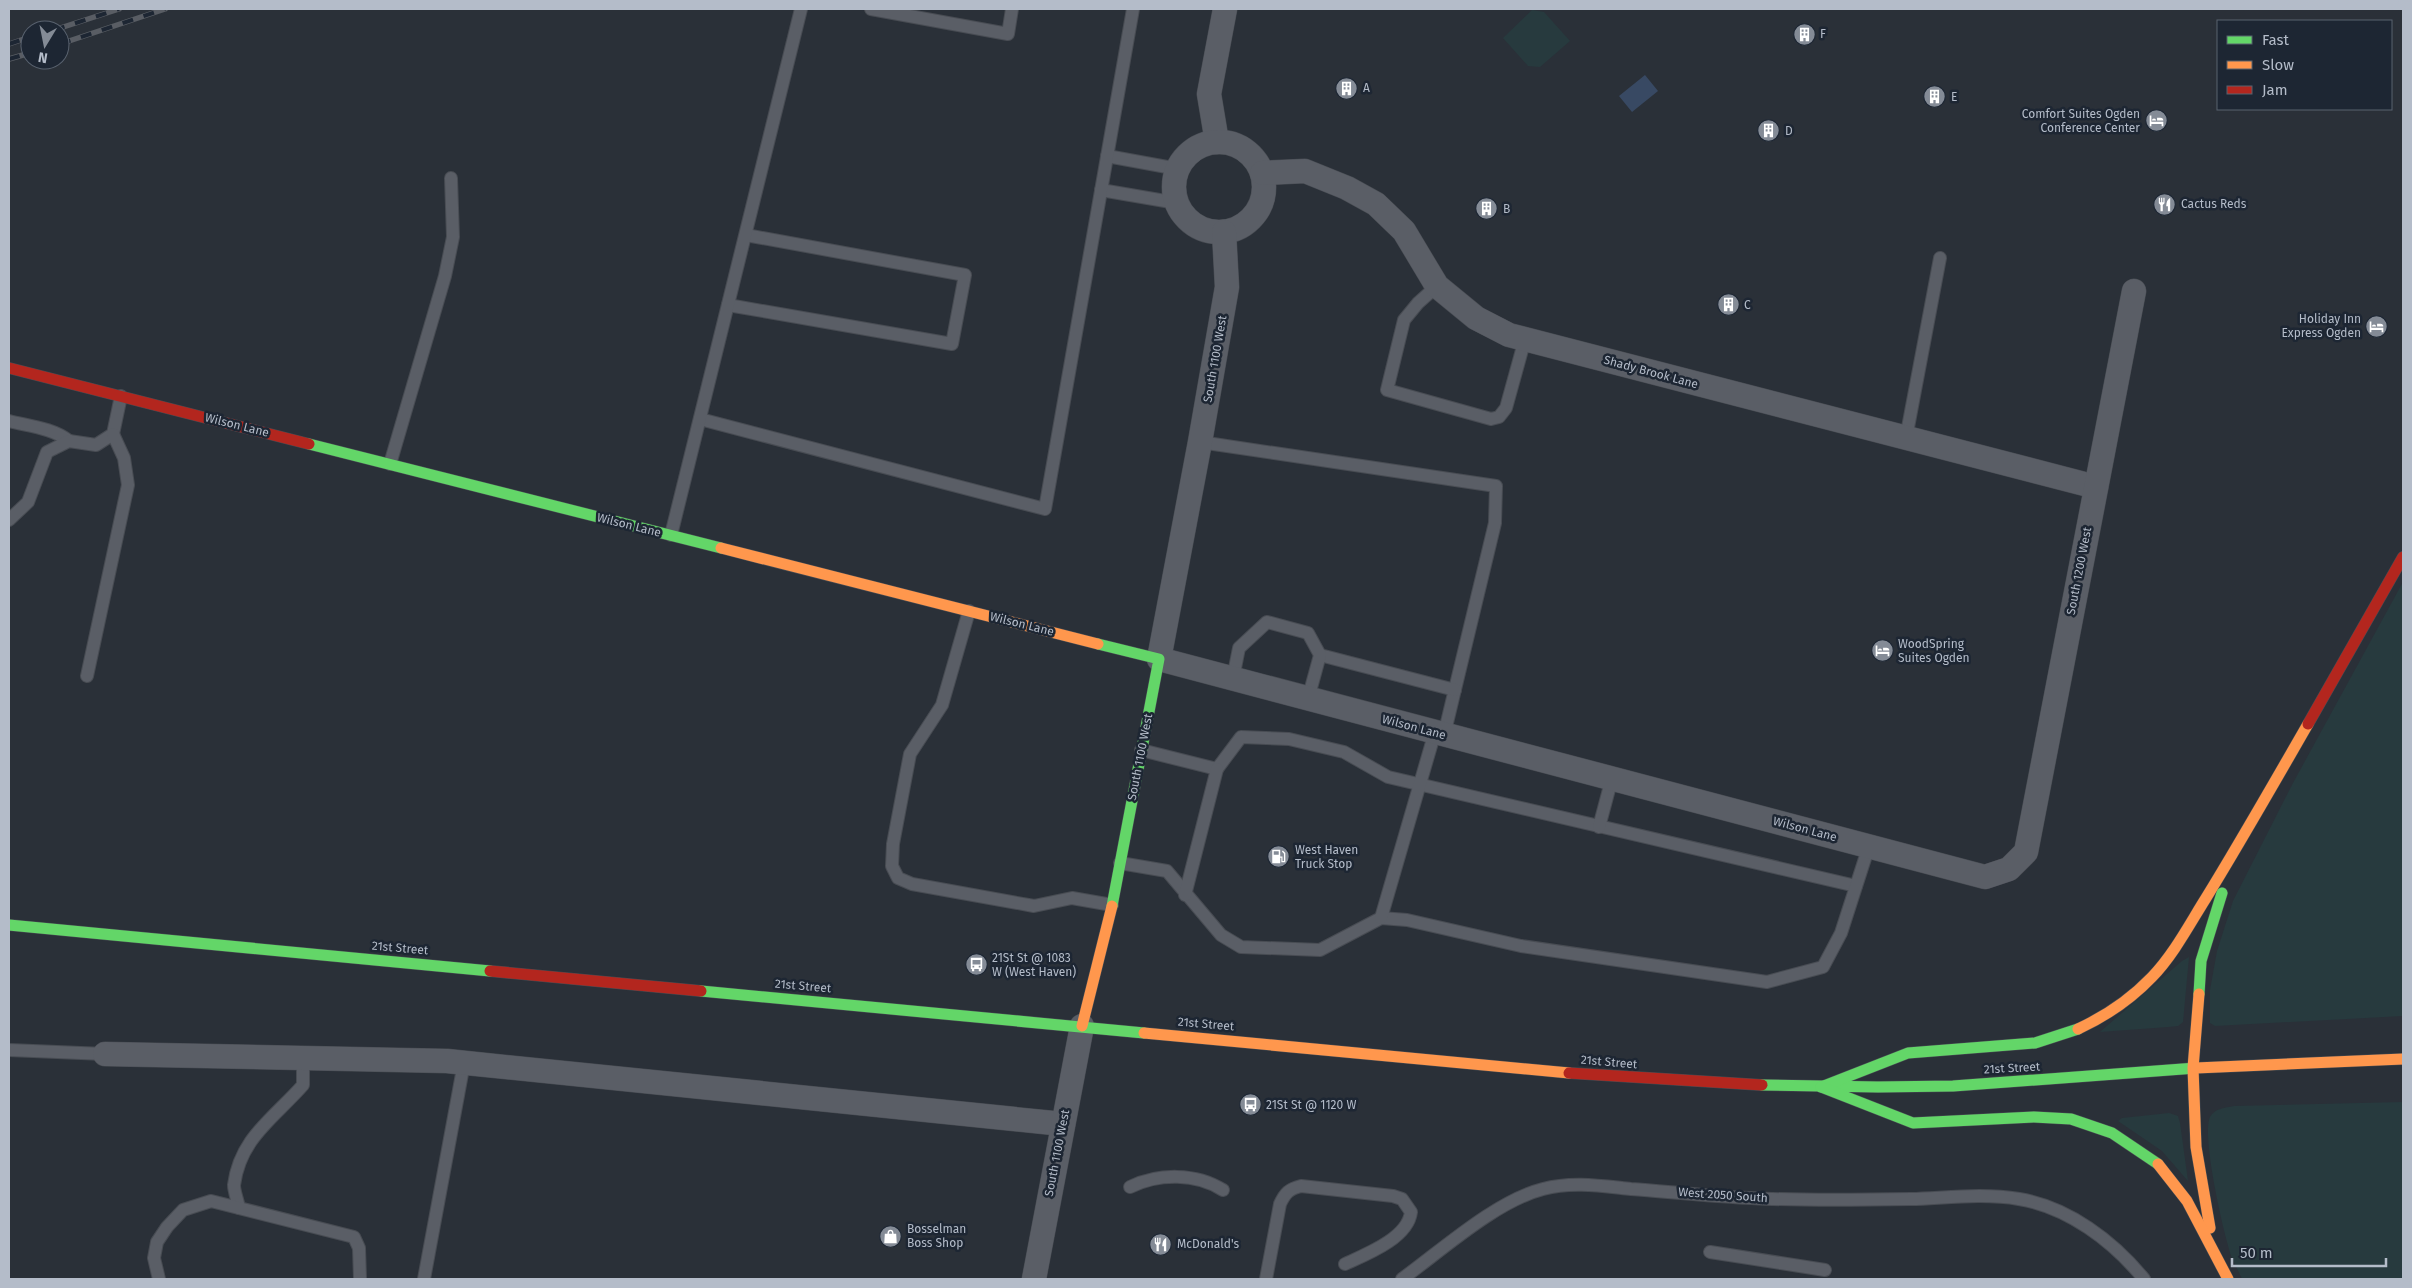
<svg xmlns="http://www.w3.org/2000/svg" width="2412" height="1288" font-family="'Fira Sans',sans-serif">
<rect width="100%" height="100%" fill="#2a3038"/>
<!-- green -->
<g fill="#273a3e">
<path d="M 1532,10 L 1544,12 L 1570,41 L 1540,67 L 1528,66 L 1503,38 Z"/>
<path d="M 2403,582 L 2403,1016 L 2215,1026 L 2210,1023 L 2210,990 L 2217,951 L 2233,901 L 2293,783 Z"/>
<path d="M 2189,957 L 2183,1022 L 2178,1026 L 2168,1027 L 2100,1032 L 2182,961 Z"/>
<path d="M 2403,1102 L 2403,1279 L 2242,1279 C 2239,1272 2235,1265 2232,1258 C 2224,1236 2201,1135 2210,1117 C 2215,1108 2225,1108 2234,1106 Z"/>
<path d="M 2169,1113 L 2178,1116 L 2180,1123 L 2188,1181 L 2162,1151 L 2118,1121 L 2122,1118 Z"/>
</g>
<!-- water -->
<path fill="#384963" d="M 1645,75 L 1658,91 L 1632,112 L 1619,96 Z"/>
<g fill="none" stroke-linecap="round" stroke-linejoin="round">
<defs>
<g id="lane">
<path d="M 871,9 L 1008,34 L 1012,9"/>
<path d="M 1107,156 L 1178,169"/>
<path d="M 1101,190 L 1177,203"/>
<path d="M 1437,286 L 1418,303 L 1404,320 L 1387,390 L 1491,419 L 1499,417 L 1506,408 L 1525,339"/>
<path d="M 728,305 L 952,344 L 965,275 L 746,235"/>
<path d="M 700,419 L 1045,509 L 1133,9"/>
<path d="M 9,421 C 28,426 53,428 69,441"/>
<path d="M 1906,438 L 1940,258"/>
<path d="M 1200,442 L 1496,486 L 1495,523 L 1444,735"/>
<path d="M 390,464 L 445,276 L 453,237 L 451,178"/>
<path d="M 9,520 L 28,502 L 47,452 L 69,441 L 96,445 L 113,434 L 121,396"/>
<path d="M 671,535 L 801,9"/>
<path d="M 969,611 L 942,705 L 910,754 L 893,844 L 892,866 L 898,878 L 912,884 L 1034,906 L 1072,898 L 1112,905"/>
<path d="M 1320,655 L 1455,690"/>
<path d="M 87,676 L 128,485 L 124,458 L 113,434"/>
<path d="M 1233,678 L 1239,648 L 1267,622 L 1308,633 L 1320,655 L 1308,699"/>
<path d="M 1141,750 L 1217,769 L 1241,737 L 1289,739 L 1344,752 L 1388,777 L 1856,886"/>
<path d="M 1599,827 L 1612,778"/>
<path d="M 1120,863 L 1167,871 L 1221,935 L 1241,947 L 1320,950 L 1381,918 L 1407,920 L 1521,946 L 1767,982 L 1823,967 L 1841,933 L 1869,846"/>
<path d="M 1185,895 L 1217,769"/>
<path d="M 1381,918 L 1435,732"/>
<path d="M 9,1050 L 105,1054"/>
<path d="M 1130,1187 C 1159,1173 1196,1173 1223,1190"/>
<path d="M 239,1208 C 238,1201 234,1192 234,1185 C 240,1138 274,1118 303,1085 L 303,1058"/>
<path d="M 1710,1252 L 1825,1270"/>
<path d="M 159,1279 L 154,1258 L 157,1242 L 167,1227 L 183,1210 L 211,1201 L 354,1237 L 359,1248 L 360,1279"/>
<path d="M 424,1279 L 464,1063"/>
<path d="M 1266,1279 L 1280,1204 C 1285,1193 1289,1189 1301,1186 L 1393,1196 L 1402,1199 L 1411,1212 C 1408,1238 1367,1254 1345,1264"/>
<path d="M 1402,1279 C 1442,1250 1496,1201 1543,1189 C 1572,1181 1602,1186 1631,1189 C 1671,1192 1711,1196 1751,1198 C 1804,1201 1858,1200 1911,1199 C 1946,1198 1983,1193 2019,1199 C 2068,1207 2113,1241 2144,1279"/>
</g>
<g id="street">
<path d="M 1217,142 L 1209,94 L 1225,9"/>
<circle cx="1219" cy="187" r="45"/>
<path d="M 1262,173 L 1305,171 L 1347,188 L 1376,204 L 1404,231 L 1437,286 L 1476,318 L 1509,335 L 2096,487"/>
<path d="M 1224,232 L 1227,287 L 1200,442 L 1159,659 L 1985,877 L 2009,869 L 2026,852 L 2134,291"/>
<path d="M 105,1054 L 447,1061 L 1063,1124"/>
<path d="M 1034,1279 L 1082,1026"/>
</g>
<g id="fast">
<path d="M 309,444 L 721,548"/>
<path d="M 1098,644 L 1159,659 L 1112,906"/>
<path d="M 9,925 L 490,971"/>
<path d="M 701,991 L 1144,1033"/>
<path d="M 2199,994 L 2201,961 L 2222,893"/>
<path d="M 1762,1085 L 1878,1087 L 1953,1086 L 2196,1068"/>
<path d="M 1821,1087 L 1908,1053 L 2035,1043 L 2078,1029"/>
<path d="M 1821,1087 L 1913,1123 L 2034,1117 L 2071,1119 L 2112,1133 L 2158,1164"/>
</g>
<g id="slow">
<path d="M 721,548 L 1098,644"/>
<path d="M 2199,994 L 2193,1068 L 2196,1147 L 2210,1228"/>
<path d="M 1082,1026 L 1112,906"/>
<path d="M 2078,1029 C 2106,1016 2131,999 2152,977 C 2174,954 2189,925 2206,898 C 2241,841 2274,783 2308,724"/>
<path d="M 1144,1033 L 1569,1073"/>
<path d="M 2196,1068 L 2403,1059"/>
<path d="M 2158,1164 L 2187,1201 L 2228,1279"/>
</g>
<g id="jam">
<path d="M 9,368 L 309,444"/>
<path d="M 2308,724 L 2403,557"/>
<path d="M 490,971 L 701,991"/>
<path d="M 1569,1073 L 1762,1085"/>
</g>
</defs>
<!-- lane casing -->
<use href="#lane" stroke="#484c53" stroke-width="14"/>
<!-- street casing -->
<use href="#street" stroke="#484c53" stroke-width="25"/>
<!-- fast casing -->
<use href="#fast" stroke="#484c53" stroke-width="12"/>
<!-- slow casing -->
<use href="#slow" stroke="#484c53" stroke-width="12"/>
<!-- jam casing -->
<use href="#jam" stroke="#484c53" stroke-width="12"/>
<!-- lane -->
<use href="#lane" stroke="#5a5e66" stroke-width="12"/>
<!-- street -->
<use href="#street" stroke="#5a5e66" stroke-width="24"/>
<!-- fast -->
<use href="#fast" stroke="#63d668" stroke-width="11"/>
<!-- slow -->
<use href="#slow" stroke="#ff974d" stroke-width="11"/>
<!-- jam -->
<use href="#jam" stroke="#b3261e" stroke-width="11"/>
<defs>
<g id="rail">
<path d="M 54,30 L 119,9"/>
<path d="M 9,44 L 30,37"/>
<path d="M 60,44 L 165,9"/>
<path d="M 9,59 L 30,53"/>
</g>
</defs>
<!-- rail casing -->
<use href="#rail" stroke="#595d64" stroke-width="5.5"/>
<!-- rail -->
<use href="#rail" stroke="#1d2633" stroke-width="4" stroke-dasharray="11" stroke-linecap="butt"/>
</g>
<!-- icons -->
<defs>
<symbol id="building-disc" viewBox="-11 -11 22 22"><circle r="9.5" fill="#848b96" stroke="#1d2633"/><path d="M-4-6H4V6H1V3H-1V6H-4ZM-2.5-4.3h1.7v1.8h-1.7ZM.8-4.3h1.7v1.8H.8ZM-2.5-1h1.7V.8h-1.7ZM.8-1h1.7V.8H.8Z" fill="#fff"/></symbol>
<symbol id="hotel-disc" viewBox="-11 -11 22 22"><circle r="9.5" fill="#848b96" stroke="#1d2633"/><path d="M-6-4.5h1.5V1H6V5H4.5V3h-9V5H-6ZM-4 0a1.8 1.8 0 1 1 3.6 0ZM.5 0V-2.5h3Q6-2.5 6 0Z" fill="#fff"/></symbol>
<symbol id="restaurant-disc" viewBox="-11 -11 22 22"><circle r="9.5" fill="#848b96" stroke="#1d2633"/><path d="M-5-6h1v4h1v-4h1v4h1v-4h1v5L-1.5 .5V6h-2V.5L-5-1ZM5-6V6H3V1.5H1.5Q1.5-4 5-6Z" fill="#fff"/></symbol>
<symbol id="fuel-disc" viewBox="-11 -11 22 22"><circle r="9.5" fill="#848b96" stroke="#1d2633"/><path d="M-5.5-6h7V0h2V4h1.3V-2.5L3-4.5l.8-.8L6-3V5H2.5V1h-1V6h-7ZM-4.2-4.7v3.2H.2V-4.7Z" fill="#fff"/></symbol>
<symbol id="bus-disc" viewBox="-11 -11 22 22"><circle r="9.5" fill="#848b96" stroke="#1d2633"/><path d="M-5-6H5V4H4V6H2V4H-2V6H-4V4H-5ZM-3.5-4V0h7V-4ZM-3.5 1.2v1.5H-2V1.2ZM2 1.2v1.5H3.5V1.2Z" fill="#fff"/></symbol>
<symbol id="shop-disc" viewBox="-11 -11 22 22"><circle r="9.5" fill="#848b96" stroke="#1d2633"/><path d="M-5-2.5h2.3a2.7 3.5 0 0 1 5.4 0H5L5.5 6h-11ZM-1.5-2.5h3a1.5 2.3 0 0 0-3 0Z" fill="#fff"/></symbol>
</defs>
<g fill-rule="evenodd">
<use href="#building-disc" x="1792" y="22" width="25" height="25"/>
<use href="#building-disc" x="1334" y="76" width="25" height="25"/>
<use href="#building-disc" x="1922" y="84" width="25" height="25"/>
<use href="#hotel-disc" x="2144" y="108" width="25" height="25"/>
<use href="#building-disc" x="1756" y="118" width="25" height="25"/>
<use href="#restaurant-disc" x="2152" y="192" width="25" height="25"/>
<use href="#building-disc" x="1474" y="196" width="25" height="25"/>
<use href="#building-disc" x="1716" y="292" width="25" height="25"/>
<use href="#hotel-disc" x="2364" y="314" width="25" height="25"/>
<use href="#hotel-disc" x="1870" y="638" width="25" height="25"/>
<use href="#fuel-disc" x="1266" y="844" width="25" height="25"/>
<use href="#bus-disc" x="964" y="952" width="25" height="25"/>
<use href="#bus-disc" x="1238" y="1092" width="25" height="25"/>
<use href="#shop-disc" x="878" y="1224" width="25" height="25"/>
<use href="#restaurant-disc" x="1148" y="1232" width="25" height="25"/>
</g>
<g text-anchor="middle" stroke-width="5" stroke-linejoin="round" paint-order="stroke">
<!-- poi labels -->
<g font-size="12" fill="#b4bcc9" stroke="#1d2633" text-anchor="start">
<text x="1820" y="38">F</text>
<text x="1363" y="92">A</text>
<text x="1951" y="101">E</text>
<text x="2140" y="118" text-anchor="end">Comfort Suites Ogden<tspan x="2140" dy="14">Conference Center</tspan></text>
<text x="1785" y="135">D</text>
<text x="2181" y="208">Cactus Reds</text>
<text x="1503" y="213">B</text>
<text x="1744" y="309">C</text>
<text x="2361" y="323" text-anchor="end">Holiday Inn<tspan x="2361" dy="14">Express Ogden</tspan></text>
<text x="1898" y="648">WoodSpring<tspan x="1898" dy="14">Suites Ogden</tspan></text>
<text x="1295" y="854">West Haven<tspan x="1295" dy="14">Truck Stop</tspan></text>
<text x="992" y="962">21St St @ 1083<tspan x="992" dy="14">W (West Haven)</tspan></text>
<text x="1266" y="1109">21St St @ 1120 W</text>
<text x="907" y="1233">Bosselman<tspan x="907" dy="14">Boss Shop</tspan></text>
<text x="1177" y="1248">McDonald's</text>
</g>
<!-- street labels -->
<g font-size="12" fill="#b4bcc9" stroke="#1d2633">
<text transform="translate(1215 359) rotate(-80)" y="4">South 1100 West</text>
<text transform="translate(1651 372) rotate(15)" y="4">Shady Brook Lane</text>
<text transform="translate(237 425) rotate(14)" y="4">Wilson Lane</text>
<text transform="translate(629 525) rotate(14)" y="4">Wilson Lane</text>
<text transform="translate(2079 571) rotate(-79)" y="4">South 1200 West</text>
<text transform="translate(1022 624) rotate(14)" y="4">Wilson Lane</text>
<text transform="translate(1414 727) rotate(15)" y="4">Wilson Lane</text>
<text transform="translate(1140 757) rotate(-79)" y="4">South 1100 West</text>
<text transform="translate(1805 829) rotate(15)" y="4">Wilson Lane</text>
<text transform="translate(400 948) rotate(5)" y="4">21st Street</text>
<text transform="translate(803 986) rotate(5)" y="4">21st Street</text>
<text transform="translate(1206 1024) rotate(5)" y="4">21st Street</text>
<text transform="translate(1609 1062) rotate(5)" y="4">21st Street</text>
<text transform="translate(2012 1068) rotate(-3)" y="4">21st Street</text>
<text transform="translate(1057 1153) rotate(-79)" y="4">South 1100 West</text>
<text transform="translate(1723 1195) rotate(4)" y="4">West 2050 South</text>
</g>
</g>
<!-- border -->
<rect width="2412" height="1288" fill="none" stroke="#b4bcc9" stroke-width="20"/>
<!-- legend -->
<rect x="2217" y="20" width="175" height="90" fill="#1d2633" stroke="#59626f"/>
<rect x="2227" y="36" width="25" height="8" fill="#63d668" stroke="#59626f"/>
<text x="2262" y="45" font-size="15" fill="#b4bcc9">Fast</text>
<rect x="2227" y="61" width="25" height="8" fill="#ff974d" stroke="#59626f"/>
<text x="2262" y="70" font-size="15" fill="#b4bcc9">Slow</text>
<rect x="2227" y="86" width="25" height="8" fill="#b3261e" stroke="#59626f"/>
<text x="2262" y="95" font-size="15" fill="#b4bcc9">Jam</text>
<!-- north arrow -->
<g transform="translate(45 45) rotate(190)"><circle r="24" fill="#1d2633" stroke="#59626f"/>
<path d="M0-4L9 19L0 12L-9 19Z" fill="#848b96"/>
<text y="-8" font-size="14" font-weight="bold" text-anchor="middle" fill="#b4bcc9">N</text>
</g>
<!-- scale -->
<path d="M2232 1258v8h154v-8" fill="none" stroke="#b4bcc9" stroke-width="2.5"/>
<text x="2240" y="1258" font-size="15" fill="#b4bcc9" stroke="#1d2633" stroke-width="4" paint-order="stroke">50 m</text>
</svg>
